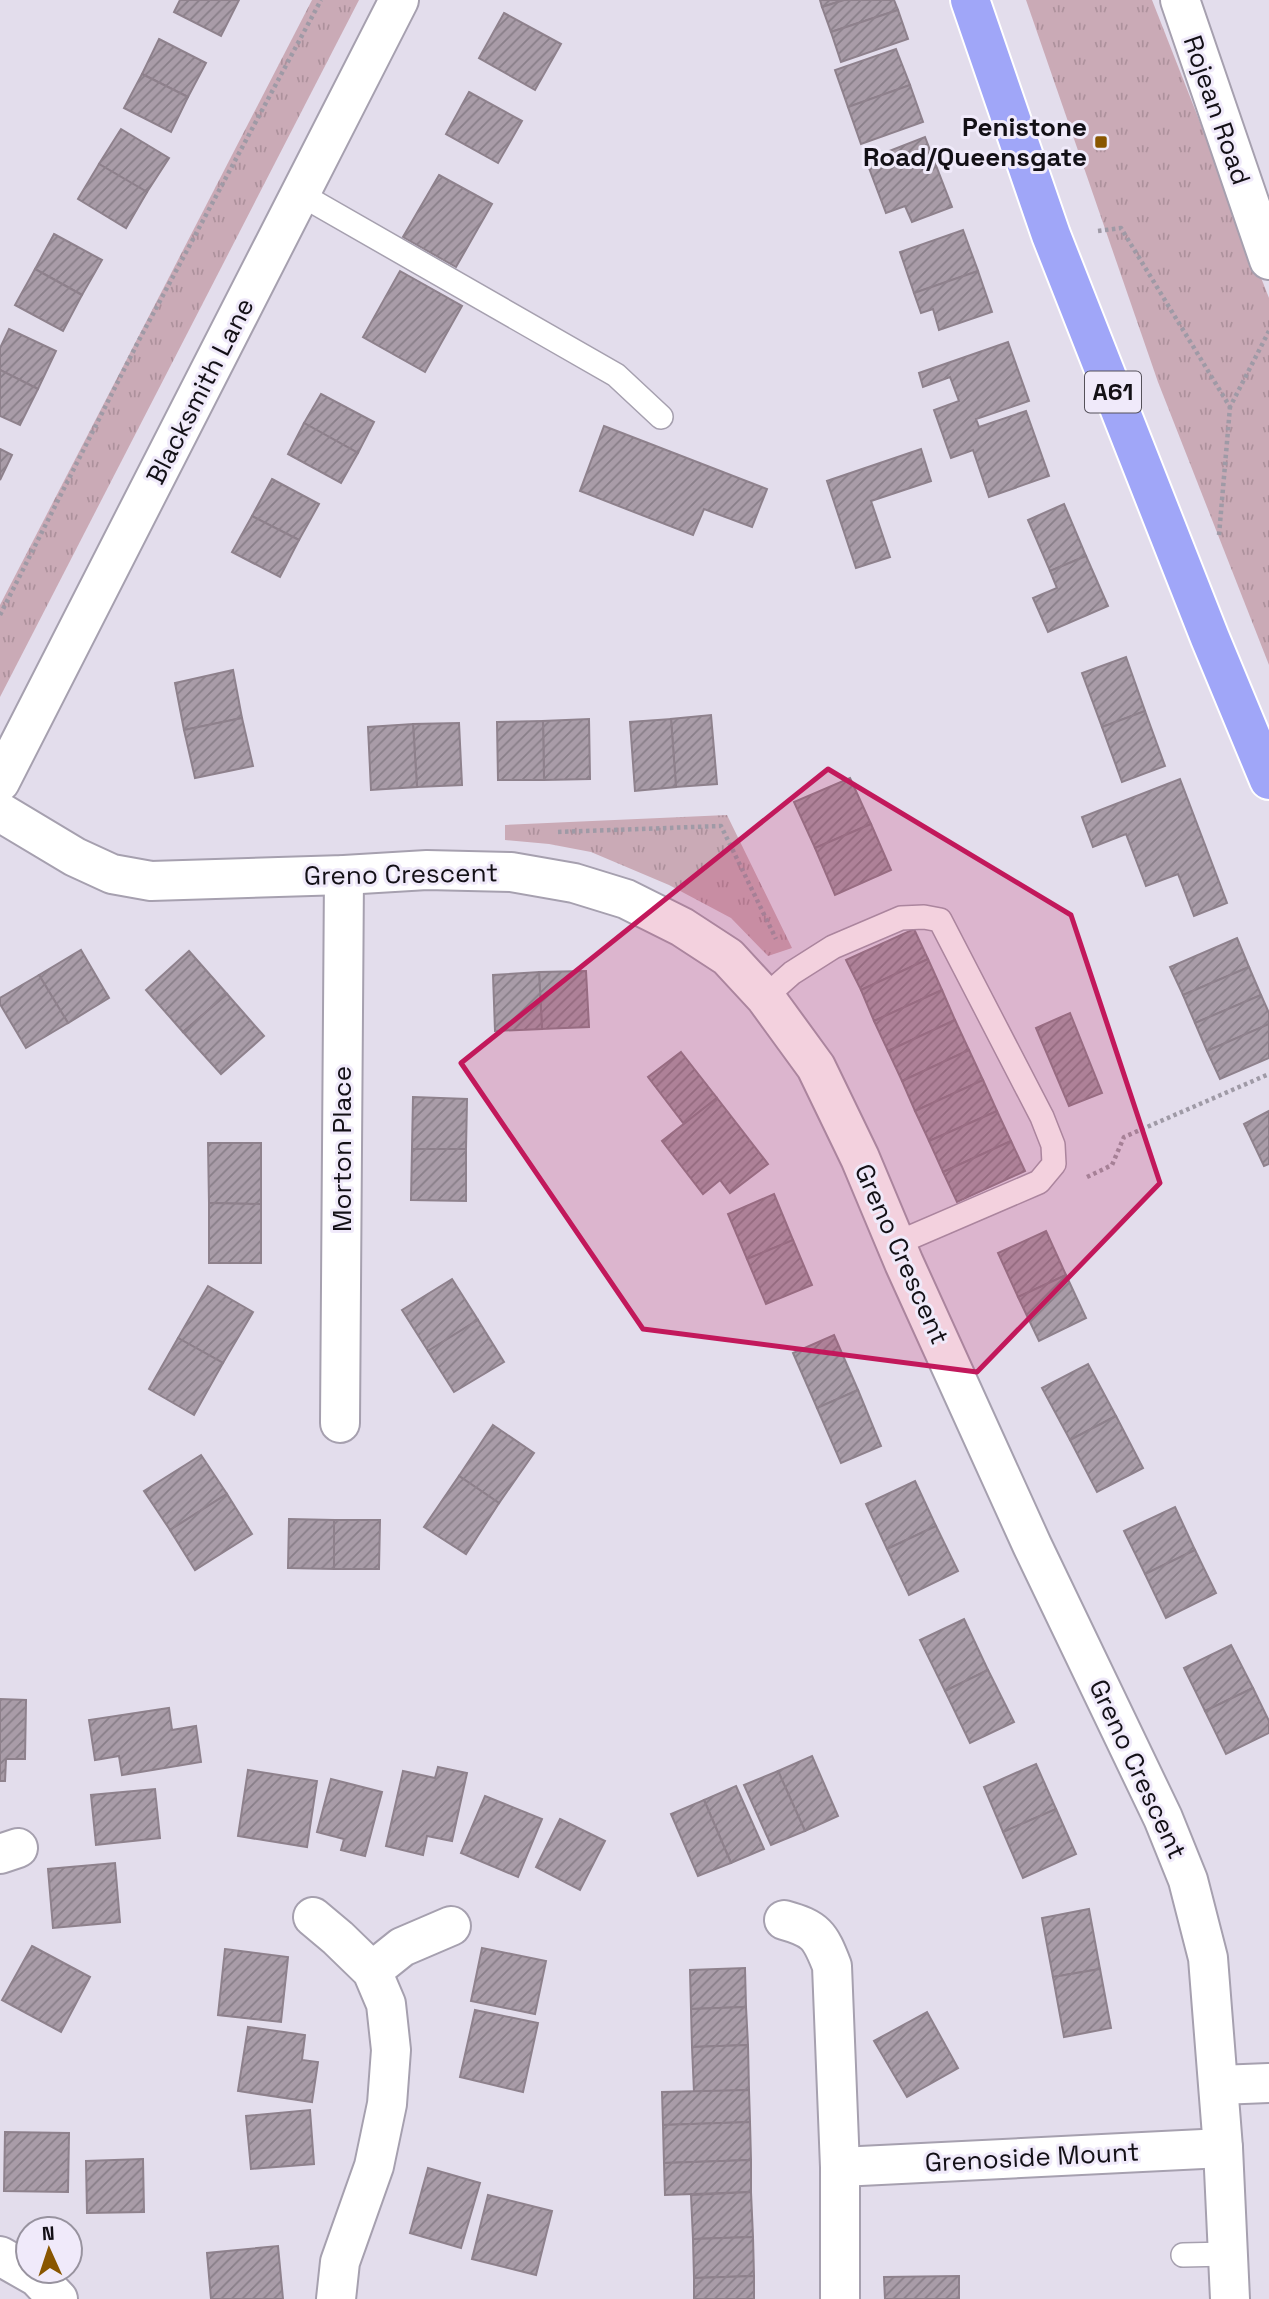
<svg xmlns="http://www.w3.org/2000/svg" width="1269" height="2299" font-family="'Space Grotesk',sans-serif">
<defs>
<pattern id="grass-tufts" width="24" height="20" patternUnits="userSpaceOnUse" patternTransform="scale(1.75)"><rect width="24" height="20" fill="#caaab6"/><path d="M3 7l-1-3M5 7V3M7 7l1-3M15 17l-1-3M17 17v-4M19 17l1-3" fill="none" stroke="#ad919c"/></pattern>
<pattern id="building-hatch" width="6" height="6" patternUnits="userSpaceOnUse" patternTransform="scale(1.75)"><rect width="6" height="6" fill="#a99ca8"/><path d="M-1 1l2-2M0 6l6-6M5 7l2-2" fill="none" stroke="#887e88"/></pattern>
</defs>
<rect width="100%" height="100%" fill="#e3ddec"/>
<!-- grass -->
<g fill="url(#grass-tufts)">
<path d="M 312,0 L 359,0 L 0,697 L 0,605 Z"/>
<path d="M 1026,0 L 1152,0 L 1269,298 L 1269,665 L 1158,382 Z"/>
<path d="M 727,815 L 792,948 L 768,956 L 731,918 L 669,885 L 591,852 L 549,844 L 505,840 L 505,825 Z"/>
</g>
<!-- building -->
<g fill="url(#building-hatch)" stroke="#8e818c" stroke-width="2">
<path d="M 180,0 L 239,0 L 221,36 L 174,12 Z"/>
<path d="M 820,0 L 844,0 L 822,7 Z"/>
<path d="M 844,0 L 894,0 L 898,10 L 831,32 L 822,7 Z"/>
<path d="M 898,10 L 908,39 L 841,62 L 831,32 Z"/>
<path d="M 504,13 L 561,44 L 535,90 L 479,58 Z"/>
<path d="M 159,39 L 206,63 L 188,97 L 142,74 Z"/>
<path d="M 896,49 L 910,85 L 848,107 L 835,70 Z"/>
<path d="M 142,74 L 188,97 L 171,132 L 124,108 Z"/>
<path d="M 910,85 L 923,122 L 861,144 L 848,107 Z"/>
<path d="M 469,92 L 522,121 L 498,163 L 446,134 Z"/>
<path d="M 121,129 L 169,158 L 147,192 L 99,164 Z"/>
<path d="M 925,137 L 952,207 L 912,222 L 905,206 L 886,213 L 866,160 Z"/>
<path d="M 99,164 L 147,192 L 126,228 L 78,199 Z"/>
<path d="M 439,175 L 492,204 L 456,267 L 403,237 Z"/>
<path d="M 963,230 L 978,271 L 914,293 L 900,252 Z"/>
<path d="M 54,234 L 102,260 L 82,295 L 35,269 Z"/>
<path d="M 35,269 L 82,295 L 63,331 L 15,305 Z"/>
<path d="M 400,271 L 462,306 L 425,372 L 363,337 Z"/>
<path d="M 978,271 L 992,312 L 939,330 L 933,309 L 921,313 L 914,293 Z"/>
<path d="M 9,329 L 56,351 L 38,389 L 0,370 L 0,348 Z"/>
<path d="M 1008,342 L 1029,401 L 976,419 L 979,427 L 1026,411 L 1049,476 L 989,497 L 973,450 L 951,458 L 934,410 L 959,401 L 950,377 L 923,387 L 919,373 Z"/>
<path d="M 0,370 L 38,389 L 20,425 L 0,416 Z"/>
<path d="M 321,394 L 374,422 L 358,453 L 304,423 Z"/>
<path d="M 304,423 L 358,453 L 341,483 L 288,454 Z"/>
<path d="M 604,426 L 767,489 L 752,527 L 704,509 L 693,535 L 580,491 Z"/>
<path d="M 0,449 L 12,455 L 0,480 Z"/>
<path d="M 921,449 L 931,481 L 871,501 L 890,557 L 856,568 L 827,481 Z"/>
<path d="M 272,479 L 319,504 L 299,540 L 252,516 Z"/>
<path d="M 1064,504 L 1086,556 L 1050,571 L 1028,520 Z"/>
<path d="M 252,516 L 299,540 L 280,577 L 232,552 Z"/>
<path d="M 1086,556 L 1108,606 L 1048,632 L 1033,598 L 1057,588 L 1050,571 Z"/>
<path d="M 1126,657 L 1145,711 L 1102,727 L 1082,673 Z"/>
<path d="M 233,670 L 242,718 L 184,730 L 175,683 Z"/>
<path d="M 1145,711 L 1165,766 L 1122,782 L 1102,727 Z"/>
<path d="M 711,715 L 717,784 L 676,787 L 671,719 Z"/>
<path d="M 242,718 L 253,766 L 195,778 L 184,730 Z"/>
<path d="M 589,719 L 590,779 L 544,780 L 543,721 Z"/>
<path d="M 671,719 L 676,787 L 635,791 L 630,722 Z"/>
<path d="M 543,721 L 544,780 L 498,780 L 497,722 Z"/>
<path d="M 459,723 L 462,785 L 417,787 L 413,724 Z"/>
<path d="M 413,724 L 417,787 L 371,790 L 368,727 Z"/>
<path d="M 850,778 L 871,824 L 815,848 L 794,802 Z"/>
<path d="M 1180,779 L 1227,903 L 1194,916 L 1178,874 L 1146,886 L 1126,834 L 1093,847 L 1082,817 Z"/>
<path d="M 871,824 L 891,870 L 835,895 L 815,848 Z"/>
<path d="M 914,929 L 928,959 L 861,990 L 846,960 Z"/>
<path d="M 1237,938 L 1249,967 L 1183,995 L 1170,967 Z"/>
<path d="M 81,950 L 109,998 L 68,1023 L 39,975 Z"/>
<path d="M 189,951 L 227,994 L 183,1032 L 146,990 Z"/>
<path d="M 928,959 L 942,990 L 874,1021 L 861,990 Z"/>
<path d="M 1249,967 L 1261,995 L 1195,1023 L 1183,995 Z"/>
<path d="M 586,971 L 589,1027 L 542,1029 L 539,972 Z"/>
<path d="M 539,972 L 542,1029 L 495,1031 L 493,975 Z"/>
<path d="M 39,975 L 68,1023 L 26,1048 L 0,1004 L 0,998 Z"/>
<path d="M 942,990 L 955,1020 L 888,1051 L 874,1021 Z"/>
<path d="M 227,994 L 264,1036 L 221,1074 L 183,1032 Z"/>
<path d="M 1261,995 L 1269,1013 L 1269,1024 L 1207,1051 L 1195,1023 Z"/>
<path d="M 1070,1013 L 1102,1093 L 1069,1106 L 1036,1028 Z"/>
<path d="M 955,1020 L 969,1050 L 902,1081 L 888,1051 Z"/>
<path d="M 1269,1024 L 1269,1058 L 1220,1079 L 1207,1051 Z"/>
<path d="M 969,1050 L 983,1080 L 915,1111 L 902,1081 Z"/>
<path d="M 681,1052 L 717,1098 L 684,1124 L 648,1077 Z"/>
<path d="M 983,1080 L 997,1111 L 929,1141 L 915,1111 Z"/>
<path d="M 413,1097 L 467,1099 L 466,1149 L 412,1149 Z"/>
<path d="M 717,1098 L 768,1164 L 730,1193 L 720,1180 L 703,1194 L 662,1141 Z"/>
<path d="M 997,1111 L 1011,1141 L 943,1172 L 929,1141 Z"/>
<path d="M 1269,1111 L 1269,1164 L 1264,1166 L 1244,1124 Z"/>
<path d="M 1011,1141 L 1025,1171 L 957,1202 L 943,1172 Z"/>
<path d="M 208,1143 L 261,1143 L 261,1204 L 209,1203 Z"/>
<path d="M 412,1149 L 466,1149 L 466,1201 L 411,1200 Z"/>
<path d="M 774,1194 L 793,1240 L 747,1259 L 728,1214 Z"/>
<path d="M 209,1203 L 261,1204 L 261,1263 L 209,1263 Z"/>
<path d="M 1046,1231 L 1066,1275 L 1018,1297 L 998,1253 Z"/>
<path d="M 793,1240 L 812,1285 L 766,1304 L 747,1259 Z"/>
<path d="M 1066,1275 L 1086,1318 L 1039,1341 L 1018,1297 Z"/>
<path d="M 452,1279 L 478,1320 L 428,1351 L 402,1310 Z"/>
<path d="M 208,1286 L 253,1312 L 223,1363 L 178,1338 Z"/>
<path d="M 478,1320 L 504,1362 L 454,1392 L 428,1351 Z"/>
<path d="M 834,1335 L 858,1390 L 817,1408 L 793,1353 Z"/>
<path d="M 178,1338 L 223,1363 L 194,1415 L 149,1389 Z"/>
<path d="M 1088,1364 L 1116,1416 L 1070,1440 L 1042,1388 Z"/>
<path d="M 858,1390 L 881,1446 L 841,1463 L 817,1408 Z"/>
<path d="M 1116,1416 L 1143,1468 L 1097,1492 L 1070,1440 Z"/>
<path d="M 493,1425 L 534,1453 L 499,1503 L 459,1476 Z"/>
<path d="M 201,1455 L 227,1494 L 170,1530 L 144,1491 Z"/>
<path d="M 459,1476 L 499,1503 L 466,1554 L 424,1527 Z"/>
<path d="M 915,1481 L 936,1526 L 887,1549 L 866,1504 Z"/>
<path d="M 227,1494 L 252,1534 L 195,1570 L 170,1530 Z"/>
<path d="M 1175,1507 L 1195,1550 L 1145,1574 L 1124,1531 Z"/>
<path d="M 289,1519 L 334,1520 L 334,1569 L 288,1568 Z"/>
<path d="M 334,1520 L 380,1520 L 379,1569 L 334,1569 Z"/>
<path d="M 936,1526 L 958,1571 L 909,1595 L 887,1549 Z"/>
<path d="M 1195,1550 L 1216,1593 L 1166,1618 L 1145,1574 Z"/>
<path d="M 964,1619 L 988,1670 L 945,1691 L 920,1640 Z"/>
<path d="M 1231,1645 L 1253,1688 L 1205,1711 L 1184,1668 Z"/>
<path d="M 988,1670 L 1014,1722 L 970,1743 L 945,1691 Z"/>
<path d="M 1253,1688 L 1269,1721 L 1269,1733 L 1226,1754 L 1205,1711 Z"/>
<path d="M 0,1699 L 26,1700 L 25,1759 L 6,1759 L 5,1781 L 0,1781 Z"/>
<path d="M 169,1708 L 172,1730 L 196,1726 L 201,1762 L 122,1775 L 119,1756 L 95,1760 L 89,1720 Z"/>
<path d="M 812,1756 L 838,1816 L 805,1831 L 778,1771 Z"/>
<path d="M 1036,1764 L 1056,1809 L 1003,1832 L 984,1787 Z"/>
<path d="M 438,1767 L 467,1773 L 452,1841 L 427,1836 L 423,1855 L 386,1846 L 403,1771 L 435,1778 Z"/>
<path d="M 248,1770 L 317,1781 L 307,1847 L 238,1836 Z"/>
<path d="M 778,1771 L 805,1831 L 771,1845 L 744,1785 Z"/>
<path d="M 331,1779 L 382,1792 L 365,1856 L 341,1850 L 344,1839 L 317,1832 Z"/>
<path d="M 736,1786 L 764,1849 L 731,1863 L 704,1800 Z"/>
<path d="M 155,1789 L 160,1838 L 96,1845 L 91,1795 Z"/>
<path d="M 485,1796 L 542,1819 L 518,1877 L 461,1853 Z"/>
<path d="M 704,1800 L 731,1863 L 698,1876 L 671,1814 Z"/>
<path d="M 1056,1809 L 1076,1854 L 1023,1878 L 1003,1832 Z"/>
<path d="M 560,1819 L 605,1841 L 580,1890 L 536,1867 Z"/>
<path d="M 115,1863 L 120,1922 L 53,1928 L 48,1869 Z"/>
<path d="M 1089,1909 L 1100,1969 L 1053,1977 L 1042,1918 Z"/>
<path d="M 32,1946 L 90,1977 L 61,2032 L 2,2000 Z"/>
<path d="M 482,1948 L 546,1961 L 535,2014 L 471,2001 Z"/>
<path d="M 225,1949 L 288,1957 L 281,2022 L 218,2015 Z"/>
<path d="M 745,1968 L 746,2007 L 691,2009 L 690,1970 Z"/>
<path d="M 1100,1969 L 1111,2028 L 1064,2037 L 1053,1977 Z"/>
<path d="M 746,2007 L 748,2045 L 692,2047 L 691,2009 Z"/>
<path d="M 475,2010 L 538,2023 L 523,2092 L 460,2077 Z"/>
<path d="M 927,2012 L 958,2068 L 907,2097 L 874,2041 Z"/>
<path d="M 248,2027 L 305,2035 L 302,2060 L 318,2062 L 312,2102 L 238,2091 Z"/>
<path d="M 748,2045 L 749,2090 L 694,2092 L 692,2047 Z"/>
<path d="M 749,2090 L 750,2122 L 663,2125 L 662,2092 Z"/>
<path d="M 310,2110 L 314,2164 L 251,2169 L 246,2116 Z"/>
<path d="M 750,2122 L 751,2160 L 664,2163 L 663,2125 Z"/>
<path d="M 5,2132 L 69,2133 L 68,2192 L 4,2191 Z"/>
<path d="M 143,2159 L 144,2212 L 87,2213 L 86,2161 Z"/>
<path d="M 751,2160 L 751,2192 L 665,2195 L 664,2163 Z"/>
<path d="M 428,2168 L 480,2183 L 461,2248 L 410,2233 Z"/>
<path d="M 751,2192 L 753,2237 L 693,2239 L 691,2195 Z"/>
<path d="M 488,2195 L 552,2211 L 536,2275 L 472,2259 Z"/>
<path d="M 753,2237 L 754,2276 L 694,2278 L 693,2239 Z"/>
<path d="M 278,2246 L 283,2299 L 211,2299 L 207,2253 Z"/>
<path d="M 754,2276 L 754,2299 L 694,2299 L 694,2278 Z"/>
<path d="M 959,2276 L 959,2299 L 885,2299 L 884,2277 Z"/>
</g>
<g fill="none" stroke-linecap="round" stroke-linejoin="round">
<defs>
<g id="service">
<path d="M 300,194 L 616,375 L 661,417"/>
<path d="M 765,997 L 792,973 L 833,947 L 901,918 L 924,917 L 940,920 L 1042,1117 L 1053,1145 L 1054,1164 L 1039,1182 L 895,1244"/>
<path d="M 1183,2255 L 1228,2254"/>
</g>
<g id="minor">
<path d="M 1180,0 L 1269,260"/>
<path d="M 0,782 L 399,0"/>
<path d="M 0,812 L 75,857 L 112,874 L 151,881 L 344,875 L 427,870 L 511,872 L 574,883 L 626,899 L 682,927 L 728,957 L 765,997 L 816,1067 L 860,1158 L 904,1263 L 1032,1545 L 1163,1818 L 1188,1880 L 1208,1958 L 1223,2148 L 1230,2299"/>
<path d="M 340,1423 L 344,875"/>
<path d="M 0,1854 L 18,1848"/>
<path d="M 313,1917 L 338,1938 L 372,1971 L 386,2004 L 391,2050 L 387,2104 L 374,2166 L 340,2262 L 336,2299"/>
<path d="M 784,1920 C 816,1929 820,1935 832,1966 L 840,2167 L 840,2299"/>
<path d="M 372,1971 L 402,1947 L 451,1926"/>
<path d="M 1219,2085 L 1269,2083"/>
<path d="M 840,2167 L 1223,2148"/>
<path d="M 0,2256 L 37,2277 L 58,2299"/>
</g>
<path id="trunk" d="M 970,0 L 1051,235 L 1210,638 L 1269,780"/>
</defs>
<!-- service casing -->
<use href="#service" stroke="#a6a0af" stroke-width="26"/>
<!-- minor casing -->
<use href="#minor" stroke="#a6a0af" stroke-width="42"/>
<!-- trunk casing -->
<use href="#trunk" stroke="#fff" stroke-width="42"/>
<!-- path -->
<g stroke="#9f9aa6" stroke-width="4.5" stroke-dasharray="3.5 3.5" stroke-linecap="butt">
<path d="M 1098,231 L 1121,228 L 1230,407 L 1269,331"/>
<path d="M 1219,535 L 1230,407"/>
<path d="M 0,615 L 138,342 L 321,0"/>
<path d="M 558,832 L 721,826 L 776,939"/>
<path d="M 1087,1177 L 1112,1165 L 1124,1137 L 1269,1074"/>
</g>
<!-- service -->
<use href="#service" stroke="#fff" stroke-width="23"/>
<!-- minor -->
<use href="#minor" stroke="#fff" stroke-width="38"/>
<!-- trunk -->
<use href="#trunk" stroke="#a0a6f8" stroke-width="38"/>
</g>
<!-- marked area -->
<path fill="#c2185b" fill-opacity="0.2" stroke="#c2185b" stroke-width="5" stroke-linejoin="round" d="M 828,769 L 1071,915 L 1160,1183 L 977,1372 L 643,1329 L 461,1063 Z"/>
<!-- markers -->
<rect fill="#895600" stroke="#f0eafa" stroke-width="2.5" x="1094" y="135" width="14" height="14" rx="3.5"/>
<g text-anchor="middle" stroke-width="6" stroke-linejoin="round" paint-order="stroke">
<!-- shield labels -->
<rect fill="#f0eafa" stroke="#55515a" stroke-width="2" x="1085" y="371.5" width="56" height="41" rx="5"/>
<g font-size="24" font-weight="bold" fill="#131016">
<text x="1113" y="400">A61</text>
</g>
<!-- street labels -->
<g font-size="26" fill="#131016" stroke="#f0eafa">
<text transform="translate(1217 110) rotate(71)" y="9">Rojean Road</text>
<text transform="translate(200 391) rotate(-63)" y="9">Blacksmith Lane</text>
<text transform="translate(401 874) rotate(-1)" y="9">Greno Crescent</text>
<text transform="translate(342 1149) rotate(-90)" y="9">Morton Place</text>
<text transform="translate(902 1254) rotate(66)" y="9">Greno Crescent</text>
<text transform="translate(1138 1769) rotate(65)" y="9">Greno Crescent</text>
<text transform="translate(1032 2157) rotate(-3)" y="9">Grenoside Mount</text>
</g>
<!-- poi labels -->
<g font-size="26" font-weight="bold" fill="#131016" stroke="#f0eafa" text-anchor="end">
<text x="1087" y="136">Penistone<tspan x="1087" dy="30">Road/Queensgate</tspan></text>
</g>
</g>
<!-- north arrow -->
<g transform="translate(49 2250) rotate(357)"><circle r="33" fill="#f0eafa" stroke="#98939f" stroke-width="2"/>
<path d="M0-5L12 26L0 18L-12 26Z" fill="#895600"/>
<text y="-10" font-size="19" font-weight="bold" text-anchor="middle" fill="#131016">N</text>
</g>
</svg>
